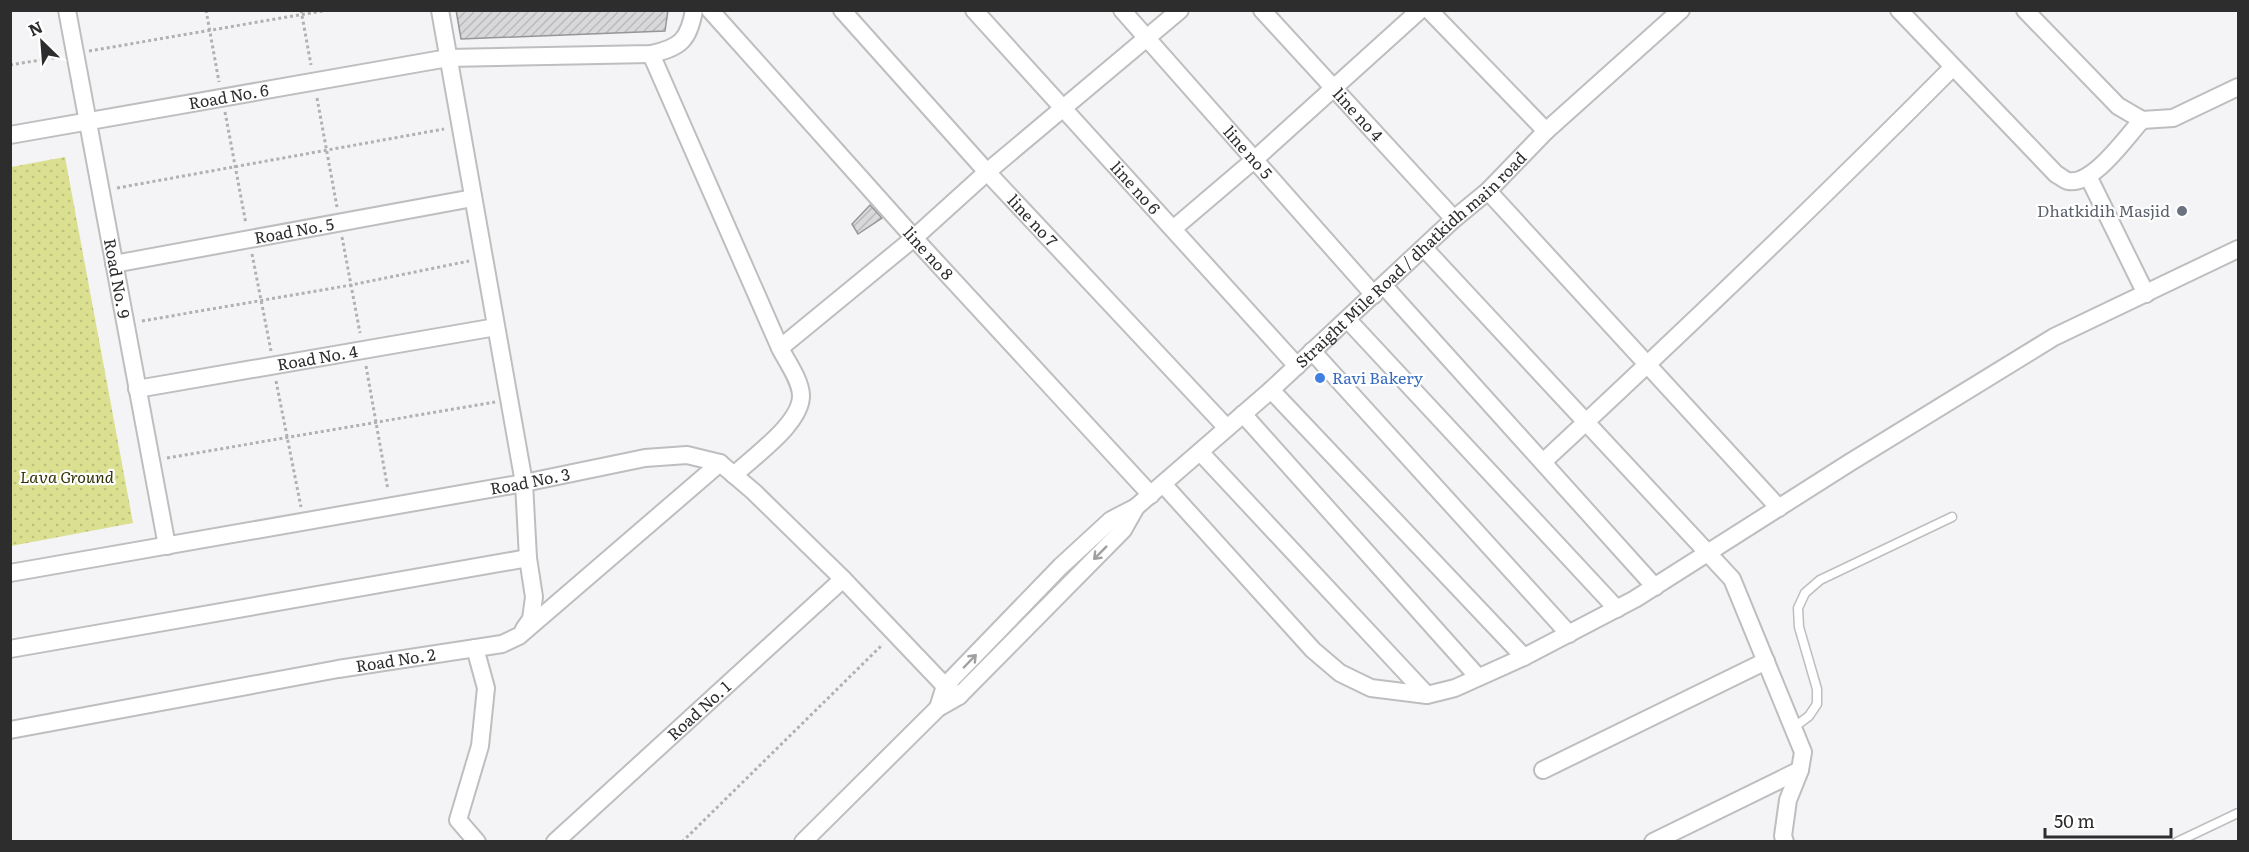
<svg xmlns="http://www.w3.org/2000/svg" width="2249" height="852" font-family="Literata,serif">
<defs>
<pattern id="park-dots" width="8" height="8" patternUnits="userSpaceOnUse" patternTransform="scale(1.5)"><rect width="8" height="8" fill="#dbe090"/><path d="M2 2h.1M6 6h.1" fill="none" stroke="#bcc07c" stroke-width="1.8" stroke-linecap="round"/></pattern>
<pattern id="building-hatch" width="6" height="6" patternUnits="userSpaceOnUse" patternTransform="scale(1.5)"><rect width="6" height="6" fill="#d8d7d9"/><path d="M-1 1l2-2M0 6l6-6M5 7l2-2" fill="none" stroke="#bab9bb"/></pattern>
</defs>
<rect width="100%" height="100%" fill="#f4f4f6"/>
<!-- park -->
<path fill="url(#park-dots)" d="M 65,157 L 133,523 L 11,546 L 11,167 Z"/>
<!-- building -->
<g fill="url(#building-hatch)" stroke="#969697" stroke-width="1.5">
<path d="M 456,10 L 668,10 L 665,31 L 461,39 Z"/>
<path d="M 870,205 L 882,218 L 858,234 L 852,224 Z"/>
</g>
<g fill="none" stroke-linecap="round" stroke-linejoin="round">
<defs>
<g id="service">
<path d="M 1793,728 L 1809,716 L 1817,704 L 1817,689 L 1799,627 L 1798,608 L 1805,593 L 1820,580 L 1952,517"/>
<path d="M 2177,842 L 2238,813"/>
</g>
<g id="minor">
<path id="s1" d="M 67,10 L 167,546"/>
<path d="M 440,10 L 524,483 L 528,558 L 534,597 L 531,619 L 524,629"/>
<path id="s2" d="M 710,10 L 914,238 L 1151,495"/>
<path id="s3" d="M 842,10 L 987,172 L 1227,428"/>
<path id="s4" d="M 974,10 L 1297,366"/>
<path id="s5" d="M 1122,10 L 1374,295"/>
<path id="s6" d="M 1262,10 L 1454,219"/>
<path d="M 1429,10 L 1546,131"/>
<path d="M 1899,10 L 2056,174 C 2060,176 2064,180 2068,181 C 2093,186 2127,136 2142,120"/>
<path d="M 2025,10 L 2118,106 L 2142,120 L 2173,118 L 2238,87"/>
<path d="M 651,54 L 780,348 L 914,238 L 987,172 L 1180,10"/>
<path id="s7" d="M 10,135 L 448,58 L 651,54 C 680,48 689,40 694,10"/>
<path d="M 2088,176 L 2146,294"/>
<path d="M 1488,191 L 1779,508"/>
<path d="M 1173,229 L 1254,160 L 1420,10"/>
<path d="M 1424,248 L 1732,579 L 1803,752 L 1800,770 L 1788,800 L 1783,836 L 1785,842"/>
<path id="s8" d="M 114,264 L 473,198"/>
<path d="M 1384,286 L 1655,587"/>
<path d="M 1348,320 L 1617,609"/>
<path d="M 1312,351 L 1569,634"/>
<path id="s9" d="M 137,389 L 496,327"/>
<path d="M 1271,390 L 1524,657"/>
<path d="M 1243,414 L 1478,677"/>
<path d="M 1201,453 L 1427,695"/>
<path d="M 1543,462 C 1682,333 1819,202 1953,67"/>
<path d="M 734,475 C 754,456 802,423 801,395 C 800,379 787,362 780,348"/>
<path d="M 1163,484 L 1313,650 L 1340,673 L 1371,688 L 1427,695 L 1455,688 L 1524,657 L 1635,599 L 1849,463 L 2054,337 L 2238,249"/>
<path id="s10" d="M 10,573 L 524,483 L 645,458 L 687,455 L 720,463 L 754,492 L 843,579 L 945,686 L 959,696"/>
<path d="M 475,648 L 486,688 L 480,746 L 458,820 L 477,842"/>
<path d="M 10,649 L 528,558"/>
<path id="s11" d="M 938,708 L 945,686 L 1061,566 L 1111,520 L 1136,507 L 1271,390 L 1454,219 L 1488,191 L 1546,131 L 1681,10"/>
<path id="s12" d="M 10,730 L 338,669 L 502,644 L 519,636 L 720,463"/>
<path d="M 1543,770 L 1766,661"/>
<path id="s13" d="M 555,842 L 843,579"/>
<path d="M 803,842 L 938,708 L 959,696 L 1123,530 L 1136,507"/>
<path d="M 1653,842 L 1800,770"/>
</g>
</defs>
<!-- service casing -->
<use href="#service" stroke="#bdbebf" stroke-width="11"/>
<!-- minor casing -->
<use href="#minor" stroke="#bdbebf" stroke-width="20"/>
<!-- path -->
<g stroke="#b1b1b2" stroke-width="3" stroke-dasharray="3 3" stroke-linecap="butt">
<path d="M 206,10 L 219,82"/>
<path d="M 301,10 L 311,65"/>
<path d="M 89,51 L 328,10"/>
<path d="M 10,65 L 59,57"/>
<path d="M 317,98 L 337,207"/>
<path d="M 225,112 L 246,224"/>
<path d="M 117,188 L 444,129"/>
<path d="M 342,237 L 360,333"/>
<path d="M 252,254 L 271,351"/>
<path d="M 142,321 L 351,285 L 469,261"/>
<path d="M 366,366 L 388,490"/>
<path d="M 276,381 L 301,507"/>
<path d="M 167,458 L 495,402"/>
<path d="M 682,842 L 883,644"/>
</g>
<!-- service -->
<use href="#service" stroke="#fff" stroke-width="8"/>
<!-- minor -->
<use href="#minor" stroke="#fff" stroke-width="16"/>
</g>
<!-- one-way arrows -->
<defs><path id="oneway-shaft" d="M-6 0H5M1.5-3L5.5 0L1.5 3" fill="none" stroke-width="1.6" stroke-linecap="round" stroke-linejoin="round" transform="scale(1.5)"/></defs>
<g stroke="#a0a0a1">
<use href="#oneway-shaft" transform="translate(1100 553) rotate(135)"/>
<use href="#oneway-shaft" transform="translate(970 661) rotate(-46)"/>
</g>
<!-- markers -->
<circle fill="#6b7280" stroke="#fff" stroke-width="2" cx="2182" cy="211" r="6"/>
<circle fill="#3f7fe0" stroke="#fff" stroke-width="2" cx="1320" cy="378" r="6"/>
<g text-anchor="middle" stroke-width="4.5" stroke-linejoin="round" paint-order="stroke">
<!-- street labels -->
<g font-size="16" fill="#2d2d2e" stroke="#fff">
<text dy="6" stroke="none"><textPath href="#s7" startOffset="222">Road No. 6</textPath></text>
<text dy="6" stroke="none"><textPath href="#s6" startOffset="142">line no 4</textPath></text>
<text dy="6" stroke="none"><textPath href="#s5" startOffset="190">line no 5</textPath></text>
<text dy="6" stroke="none"><textPath href="#s4" startOffset="240">line no 6</textPath></text>
<text dy="6" stroke="none"><textPath href="#s3" startOffset="284">line no 7</textPath></text>
<text dy="6" stroke="none"><textPath href="#s8" startOffset="183">Road No. 5</textPath></text>
<text dy="6" stroke="none"><textPath href="#s2" startOffset="327">line no 8</textPath></text>
<text dy="6" stroke="none"><textPath href="#s11" startOffset="656">Straight Mile Road / dhatkidh main road</textPath></text>
<text dy="6" stroke="none"><textPath href="#s1" startOffset="273">Road No. 9</textPath></text>
<text dy="6" stroke="none"><textPath href="#s9" startOffset="183">Road No. 4</textPath></text>
<text dy="6" stroke="none"><textPath href="#s10" startOffset="528">Road No. 3</textPath></text>
<text dy="6" stroke="none"><textPath href="#s12" startOffset="392">Road No. 2</textPath></text>
<text dy="6" stroke="none"><textPath href="#s13" startOffset="195">Road No. 1</textPath></text>
</g>
<!-- worship labels -->
<g font-size="16" fill="#5b616d" stroke="#fff" text-anchor="end">
<text x="2170" y="217">Dhatkidih Masjid</text>
</g>
<!-- shop labels -->
<g font-size="16" fill="#366cbe" stroke="#fff" text-anchor="start">
<text x="1332" y="384">Ravi Bakery</text>
</g>
<!-- park labels -->
<g font-size="16" font-style="italic" fill="#323305" stroke="#fff">
<text x="67" y="483">Lava Ground</text>
</g>
</g>
<!-- border -->
<rect width="2249" height="852" fill="none" stroke="#2d2d2e" stroke-width="24"/>
<!-- north arrow -->
<g transform="translate(42 42) rotate(335)" stroke="#ffffff" stroke-width="4.5" paint-order="stroke">
<path d="M0-4.5L10 22L0 15L-10 22Z" fill="#2d2d2e"/>
<text y="-9" font-size="16" font-weight="bold" text-anchor="middle" fill="#2d2d2e">N</text>
</g>
<!-- scale -->
<path d="M2045 828v9h126v-9" fill="none" stroke="#2d2d2e" stroke-width="3"/>
<text x="2054" y="828" font-size="18" fill="#2d2d2e" stroke="#ffffff" stroke-width="4.5" paint-order="stroke">50 m</text>
</svg>
